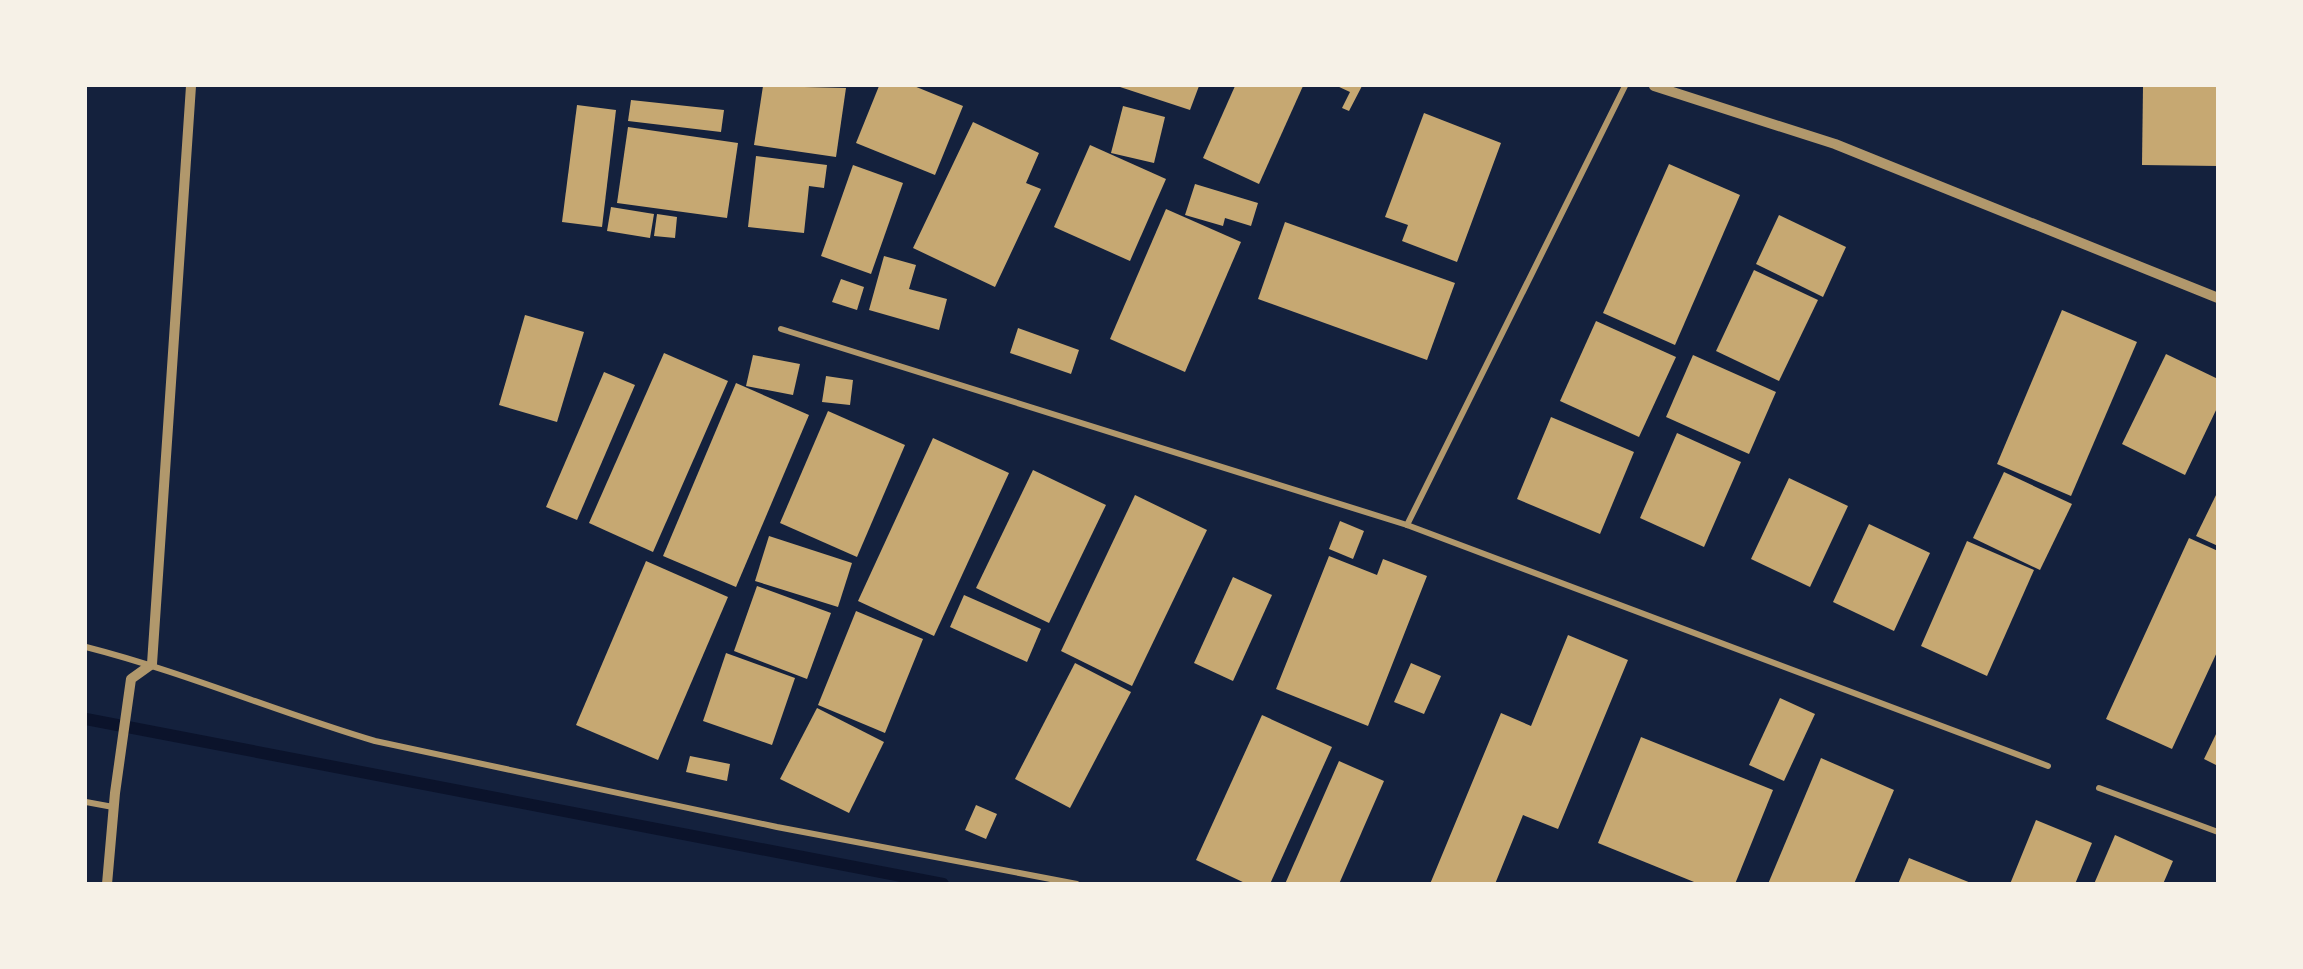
<svg xmlns="http://www.w3.org/2000/svg" width="2303" height="969" font-family="'PT Sans Narrow',sans-serif">
<rect width="100%" height="100%" fill="#14213d"/>
<g fill="none" stroke-linecap="round" stroke-linejoin="round">
<!-- stream -->
<path stroke="#0b132b" stroke-width="12" d="M 86,719 L 943,884"/>
</g>
<!-- building -->
<g fill="#c6a872">
<path d="M 763,86 L 846,88 L 836,157 L 754,145 Z"/>
<path d="M 879,86 L 914,86 L 963,106 L 935,175 L 856,143 Z"/>
<path d="M 1117,86 L 1199,86 L 1190,110 Z"/>
<path d="M 1235,86 L 1303,86 L 1259,184 L 1203,158 Z"/>
<path d="M 1337,86 L 1362,86 L 1349,111 L 1342,108 L 1350,92 Z"/>
<path d="M 2143,86 L 2218,86 L 2218,166 L 2142,165 Z"/>
<path d="M 631,100 L 724,110 L 721,132 L 628,121 Z"/>
<path d="M 577,105 L 616,110 L 602,227 L 562,222 Z"/>
<path d="M 1123,106 L 1165,117 L 1154,163 L 1111,153 Z"/>
<path d="M 1424,113 L 1501,143 L 1457,262 L 1402,241 L 1408,225 L 1385,217 Z"/>
<path d="M 973,122 L 1039,153 L 1026,183 L 1041,189 L 995,287 L 913,248 Z"/>
<path d="M 628,127 L 738,143 L 727,218 L 617,203 Z"/>
<path d="M 1090,145 L 1166,179 L 1130,261 L 1054,227 Z"/>
<path d="M 756,156 L 827,165 L 824,188 L 809,186 L 804,233 L 748,227 Z"/>
<path d="M 1669,164 L 1740,195 L 1675,345 L 1603,313 Z"/>
<path d="M 853,165 L 903,183 L 871,274 L 821,256 Z"/>
<path d="M 1195,184 L 1258,203 L 1251,226 L 1225,218 L 1223,226 L 1185,215 Z"/>
<path d="M 611,207 L 654,214 L 650,238 L 607,231 Z"/>
<path d="M 1166,209 L 1241,242 L 1185,372 L 1110,339 Z"/>
<path d="M 657,214 L 677,217 L 675,238 L 654,236 Z"/>
<path d="M 1779,215 L 1846,247 L 1823,297 L 1756,264 Z"/>
<path d="M 1285,222 L 1455,283 L 1427,360 L 1258,299 Z"/>
<path d="M 884,256 L 916,265 L 909,289 L 947,299 L 939,330 L 869,310 Z"/>
<path d="M 1754,270 L 1818,300 L 1779,381 L 1716,351 Z"/>
<path d="M 841,279 L 864,287 L 857,310 L 832,302 Z"/>
<path d="M 2062,310 L 2137,342 L 2071,496 L 1997,464 Z"/>
<path d="M 525,315 L 584,332 L 557,422 L 499,405 Z"/>
<path d="M 1596,321 L 1676,357 L 1639,437 L 1560,401 Z"/>
<path d="M 1018,328 L 1079,350 L 1071,374 L 1010,353 Z"/>
<path d="M 664,353 L 728,381 L 653,552 L 589,523 Z"/>
<path d="M 2166,354 L 2218,379 L 2218,406 L 2185,475 L 2122,444 Z"/>
<path d="M 753,355 L 800,364 L 793,395 L 746,386 Z"/>
<path d="M 1693,355 L 1776,392 L 1749,454 L 1666,417 Z"/>
<path d="M 604,372 L 635,385 L 577,520 L 546,507 Z"/>
<path d="M 826,376 L 853,380 L 850,405 L 822,402 Z"/>
<path d="M 736,383 L 809,415 L 736,587 L 663,556 Z"/>
<path d="M 828,411 L 905,445 L 857,557 L 780,523 Z"/>
<path d="M 1551,417 L 1634,452 L 1600,534 L 1517,499 Z"/>
<path d="M 1677,433 L 1741,462 L 1704,547 L 1640,518 Z"/>
<path d="M 933,438 L 1009,473 L 934,636 L 858,601 Z"/>
<path d="M 1033,470 L 1106,505 L 1049,623 L 976,588 Z"/>
<path d="M 2004,472 L 2072,504 L 2040,570 L 1973,538 Z"/>
<path d="M 1789,478 L 1848,506 L 1810,587 L 1751,559 Z"/>
<path d="M 2218,491 L 2218,546 L 2196,536 Z"/>
<path d="M 1135,495 L 1207,530 L 1132,686 L 1061,651 Z"/>
<path d="M 1340,521 L 1364,531 L 1353,559 L 1329,549 Z"/>
<path d="M 1869,524 L 1930,553 L 1894,631 L 1833,602 Z"/>
<path d="M 769,536 L 852,563 L 838,607 L 755,581 Z"/>
<path d="M 2189,538 L 2218,551 L 2218,650 L 2172,749 L 2106,719 Z"/>
<path d="M 1967,541 L 2034,570 L 1987,676 L 1921,646 Z"/>
<path d="M 1329,556 L 1377,575 L 1383,559 L 1427,576 L 1368,726 L 1276,689 Z"/>
<path d="M 646,561 L 728,597 L 658,760 L 576,725 Z"/>
<path d="M 1233,577 L 1272,595 L 1233,681 L 1194,663 Z"/>
<path d="M 757,586 L 831,613 L 807,679 L 734,651 Z"/>
<path d="M 964,595 L 1041,629 L 1027,662 L 950,627 Z"/>
<path d="M 856,611 L 923,639 L 885,733 L 818,705 Z"/>
<path d="M 1568,635 L 1628,660 L 1558,829 L 1523,815 L 1495,884 L 1430,884 L 1501,713 L 1531,726 Z"/>
<path d="M 726,653 L 795,678 L 772,745 L 703,721 Z"/>
<path d="M 1075,663 L 1131,692 L 1070,808 L 1015,779 Z"/>
<path d="M 1411,663 L 1441,676 L 1424,714 L 1394,702 Z"/>
<path d="M 1780,698 L 1815,714 L 1784,781 L 1749,765 Z"/>
<path d="M 817,708 L 884,742 L 849,813 L 780,779 Z"/>
<path d="M 1262,715 L 1332,747 L 1270,884 L 1247,884 L 1196,860 Z"/>
<path d="M 2218,730 L 2218,766 L 2204,759 Z"/>
<path d="M 1641,737 L 1773,790 L 1735,884 L 1699,884 L 1598,843 Z"/>
<path d="M 690,756 L 730,764 L 727,781 L 686,772 Z"/>
<path d="M 1821,758 L 1894,790 L 1854,884 L 1768,884 Z"/>
<path d="M 1339,761 L 1384,781 L 1339,884 L 1285,884 Z"/>
<path d="M 976,805 L 997,814 L 986,839 L 965,830 Z"/>
<path d="M 2036,820 L 2092,843 L 2075,884 L 2010,884 Z"/>
<path d="M 2115,835 L 2173,861 L 2163,884 L 2094,884 Z"/>
<path d="M 1909,858 L 1971,883 L 1971,884 L 1898,884 Z"/>
</g>
<g fill="none" stroke-linecap="round" stroke-linejoin="round">
<!-- minor -->
<g stroke="#b1986c" stroke-width="6">
<path d="M 781,329 L 1407,525 L 2048,766"/>
<path d="M 1407,525 L 1625,86"/>
<path d="M 86,647 C 184,672 277,712 375,741 L 777,827 L 1077,884"/>
<path d="M 2099,788 L 2218,832"/>
<path d="M 86,802 L 113,807"/>
</g>
<!-- tertiary -->
<g stroke="#b1986c" stroke-width="10">
<path d="M 1654,86 L 1835,144 L 2218,298"/>
<path d="M 107,884 L 115,793 L 131,679 L 152,664 L 191,86"/>
</g>
</g>
<!-- border -->
<rect width="2303" height="969" fill="none" stroke="#f6f1e7" stroke-width="174"/>
</svg>
